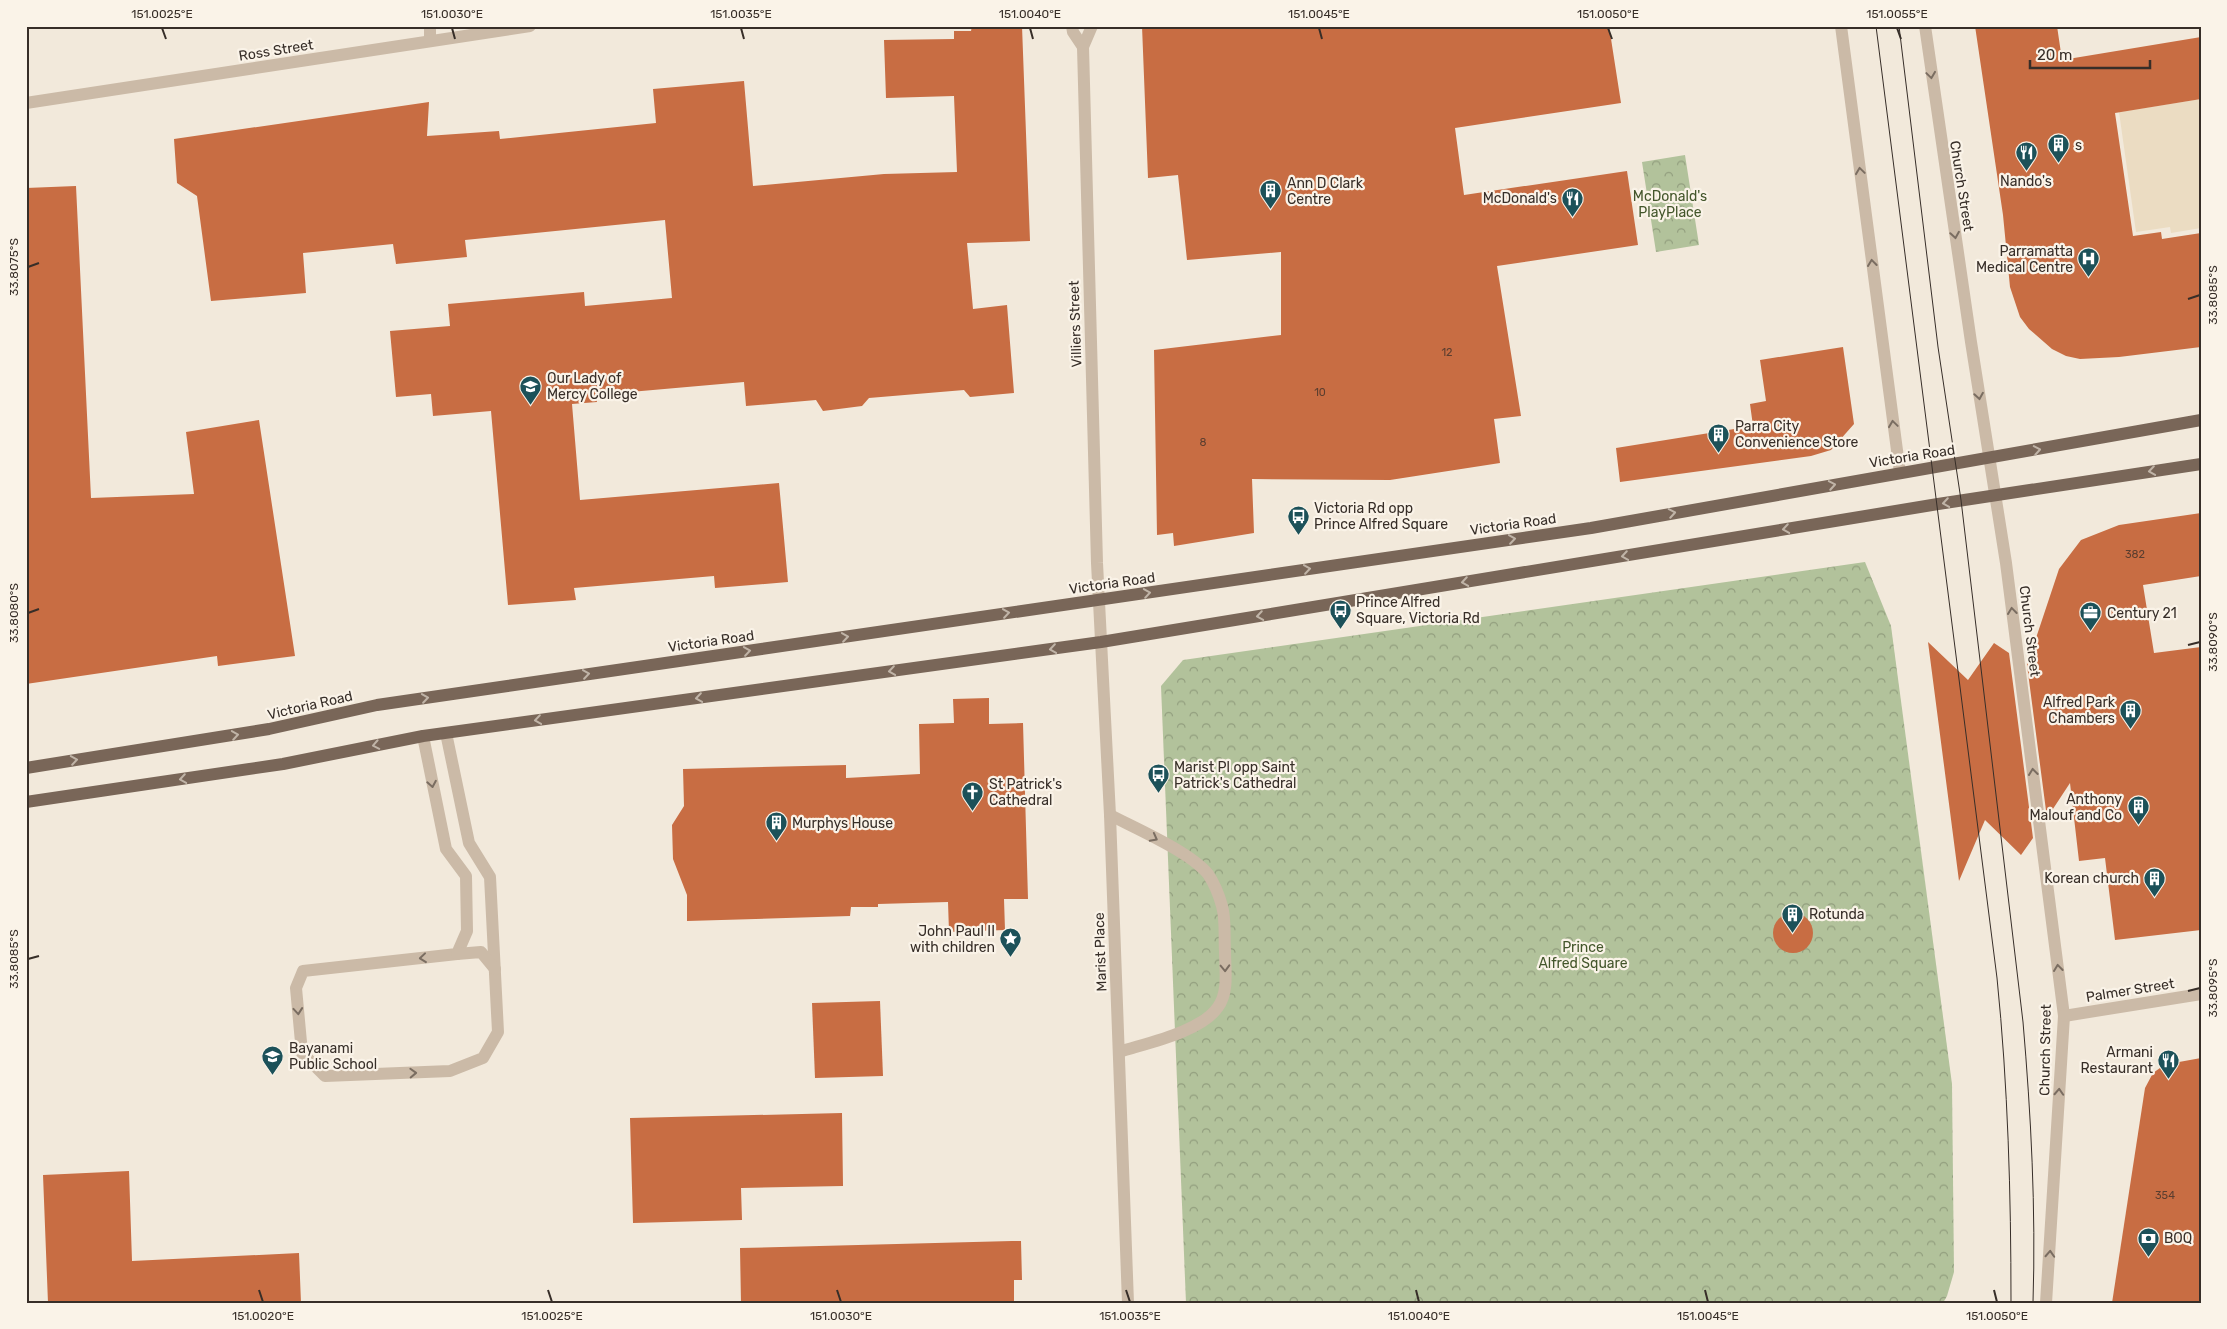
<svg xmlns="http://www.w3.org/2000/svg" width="2227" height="1329" font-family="Rubik,sans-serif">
<defs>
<pattern id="park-crowns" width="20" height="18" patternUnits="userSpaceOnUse" patternTransform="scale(1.25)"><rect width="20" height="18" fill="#b2c29b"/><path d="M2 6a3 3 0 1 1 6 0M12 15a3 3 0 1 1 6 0" fill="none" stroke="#929e7e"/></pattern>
</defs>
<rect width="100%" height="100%" fill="#f2e9db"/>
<!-- park -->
<g fill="url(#park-crowns)">
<path d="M 1685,155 L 1699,245 L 1656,252 L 1642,162 Z"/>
<path d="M 1865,562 L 1891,626 L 1952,1084 L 1954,1272 L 1947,1296 L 1943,1303 L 1186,1303 L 1161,686 L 1183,660 Z"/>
</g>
<!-- plaza -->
<path fill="#ebdcc2" d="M 2201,99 L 2201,228 L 2171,233 L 2170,227 L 2136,232 L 2119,112 Z"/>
<!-- building -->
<g fill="#c86d43">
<path d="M 972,26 L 1022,26 L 1030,241 L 967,243 L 973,309 L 1007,305 L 1014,393 L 970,397 L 964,390 L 869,398 L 862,406 L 823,411 L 816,400 L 746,406 L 744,382 L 596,395 L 597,402 L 572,404 L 580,500 L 779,483 L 788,582 L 715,588 L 714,576 L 574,588 L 576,600 L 508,605 L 491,411 L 433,416 L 431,394 L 396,397 L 390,331 L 450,326 L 448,304 L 584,292 L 585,306 L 672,298 L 665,220 L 465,240 L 467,257 L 396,264 L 393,244 L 303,253 L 306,293 L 211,301 L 197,196 L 177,183 L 174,139 L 429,102 L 427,136 L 499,131 L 500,139 L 656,123 L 653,89 L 744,81 L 753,186 L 884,174 L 957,172 L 954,96 L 886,98 L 884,40 L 954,39 L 954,31 L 971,31 Z"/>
<path d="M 1142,26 L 1609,26 L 1621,103 L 1455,128 L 1464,195 L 1627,171 L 1638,245 L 1497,266 L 1521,416 L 1494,419 L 1500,463 L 1390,480 L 1252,479 L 1254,533 L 1174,546 L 1173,533 L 1157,535 L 1154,350 L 1281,335 L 1281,252 L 1187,260 L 1178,175 L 1148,178 Z"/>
<path d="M 1975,26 L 2057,26 L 2062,60 L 2201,37 L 2201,99 L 2115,113 L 2133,236 L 2161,232 L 2162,239 L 2201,233 L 2201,347 L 2119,357 L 2080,359 L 2066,356 L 2052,349 L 2029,329 L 2020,317 L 2010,287 L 2003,215 Z"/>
<path d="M 76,186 L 91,498 L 194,494 L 186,432 L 259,420 L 295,656 L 218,666 L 217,656 L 26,684 L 26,188 Z"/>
<path d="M 1843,347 L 1854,424 L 1831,450 L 1811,456 L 1620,482 L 1616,448 L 1753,426 L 1750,404 L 1766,401 L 1760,360 Z"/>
<path d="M 2201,513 L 2201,576 L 2143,585 L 2154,653 L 2201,647 L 2201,930 L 2115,940 L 2105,858 L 2079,861 L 2070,783 L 2047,818 L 2027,665 L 2059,569 L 2081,540 L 2119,525 Z"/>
<path d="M 1928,642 L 1968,680 L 1994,643 L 2009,653 L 2033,838 L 2021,855 L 1985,820 L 1959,881 Z"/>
<path d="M 989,698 L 989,724 L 1023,723 L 1028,899 L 1004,899 L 1005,930 L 949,932 L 948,902 L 878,904 L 878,907 L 851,907 L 850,916 L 687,921 L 687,895 L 673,859 L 672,825 L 684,806 L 683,769 L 846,765 L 846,778 L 920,774 L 919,724 L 954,723 L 953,699 Z"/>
<circle cx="1793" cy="933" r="20"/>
<path d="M 880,1001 L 883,1076 L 815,1078 L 812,1003 Z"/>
<path d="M 2201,1058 L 2201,1303 L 2112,1303 L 2145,1088 L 2153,1073 L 2160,1068 L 2168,1064 Z"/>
<path d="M 842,1113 L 843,1186 L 741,1188 L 742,1220 L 633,1223 L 630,1118 Z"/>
<path d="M 129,1171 L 132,1261 L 299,1253 L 301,1303 L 48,1303 L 43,1175 Z"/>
<path d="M 1012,1241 L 1021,1241 L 1022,1280 L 1014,1280 L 1014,1303 L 741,1303 L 740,1248 Z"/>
</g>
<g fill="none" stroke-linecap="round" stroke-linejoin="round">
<!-- service -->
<g stroke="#cbbaa7" stroke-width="12">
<path d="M 423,736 L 446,849 L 466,876 L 467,931 L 457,954 L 303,971 L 296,988 L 302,1053 L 325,1076 L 450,1071 L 483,1058 L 498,1032 L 490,877 L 469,843 L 446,733"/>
<path d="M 1110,815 C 1137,829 1190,852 1208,874 C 1214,883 1219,895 1222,906 C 1226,920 1224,937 1225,951 C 1225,969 1229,992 1218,1007 C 1201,1032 1147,1043 1119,1052"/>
<path d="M 457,954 L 481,952 L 495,969"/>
</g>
<!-- minor -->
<g stroke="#cbbaa7" stroke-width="12">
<path d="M 430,26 L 430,41"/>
<path d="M 1841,26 L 1900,473"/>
<path d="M 1925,26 L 1971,342 L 2006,563 L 2064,1016 L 2046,1303"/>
<path d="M 26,103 L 530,26"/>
<path d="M 2064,1016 L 2201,994"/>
</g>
<!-- tertiary -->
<g stroke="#cbbaa7" stroke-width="12">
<path d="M 1072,26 L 1073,32 L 1083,47"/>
<path d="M 1092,26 L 1083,47 L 1097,563 L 1110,815 L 1128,1303"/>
</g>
<!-- primary -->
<g stroke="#796658" stroke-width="12">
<path d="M 26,768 L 269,729 L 377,705 L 1591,528 L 2201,420"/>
<path d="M 26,802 L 283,764 L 423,736 L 1101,642 L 1938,504 L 2201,464"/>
</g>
<!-- tram -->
<g stroke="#372e28" stroke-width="1">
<path d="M 1876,26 L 1997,978 C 2008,1086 2011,1194 2011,1303"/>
<path d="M 1899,26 L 1938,347 L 1961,500 L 2023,1022 C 2031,1115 2036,1209 2033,1303"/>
</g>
</g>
<!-- one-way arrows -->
<defs><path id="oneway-chevron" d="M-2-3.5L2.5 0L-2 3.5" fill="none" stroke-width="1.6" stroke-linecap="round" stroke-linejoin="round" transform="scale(1.25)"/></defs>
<g stroke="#7a6d61">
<use href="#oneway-chevron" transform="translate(1931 75) rotate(82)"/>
<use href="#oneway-chevron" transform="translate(1860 171) rotate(-98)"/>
<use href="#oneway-chevron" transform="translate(1955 235) rotate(81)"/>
<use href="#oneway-chevron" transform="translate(1872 263) rotate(-97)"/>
<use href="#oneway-chevron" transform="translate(1979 396) rotate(81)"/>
<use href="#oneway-chevron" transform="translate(1893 424) rotate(-98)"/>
<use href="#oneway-chevron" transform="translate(2012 611) rotate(-97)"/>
<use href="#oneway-chevron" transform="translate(2033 772) rotate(-97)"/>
<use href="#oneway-chevron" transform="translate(432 784) rotate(80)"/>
<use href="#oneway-chevron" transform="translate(1154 838) rotate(28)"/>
<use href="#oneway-chevron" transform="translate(423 958) rotate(174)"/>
<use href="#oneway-chevron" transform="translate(1225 968) rotate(88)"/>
<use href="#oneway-chevron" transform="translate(2058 968) rotate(-97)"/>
<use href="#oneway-chevron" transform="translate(298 1011) rotate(85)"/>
<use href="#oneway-chevron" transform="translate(413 1073) rotate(-2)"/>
<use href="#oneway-chevron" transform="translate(2059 1092) rotate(-87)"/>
<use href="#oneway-chevron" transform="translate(2050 1254) rotate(-87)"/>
</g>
<g stroke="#c0b4a7">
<use href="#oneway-chevron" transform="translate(2037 450) rotate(-10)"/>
<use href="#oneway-chevron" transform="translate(2152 471) rotate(172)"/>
<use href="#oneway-chevron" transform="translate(1832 485) rotate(-10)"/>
<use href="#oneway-chevron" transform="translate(1946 503) rotate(171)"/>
<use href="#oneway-chevron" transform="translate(1672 513) rotate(-10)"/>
<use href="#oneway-chevron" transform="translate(1786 529) rotate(171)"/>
<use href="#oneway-chevron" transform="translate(1512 539) rotate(-8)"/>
<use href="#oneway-chevron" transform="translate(1625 556) rotate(171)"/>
<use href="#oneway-chevron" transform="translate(1307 569) rotate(-8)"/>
<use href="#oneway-chevron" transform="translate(1465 582) rotate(171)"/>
<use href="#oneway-chevron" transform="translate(1147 593) rotate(-9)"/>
<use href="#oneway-chevron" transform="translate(1006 613) rotate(-8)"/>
<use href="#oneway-chevron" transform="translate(1260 616) rotate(171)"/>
<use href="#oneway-chevron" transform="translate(845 637) rotate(-8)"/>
<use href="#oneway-chevron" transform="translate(1053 649) rotate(172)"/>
<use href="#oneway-chevron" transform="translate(747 651) rotate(-8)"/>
<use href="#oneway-chevron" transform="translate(892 671) rotate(172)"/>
<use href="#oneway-chevron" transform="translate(586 674) rotate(-8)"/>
<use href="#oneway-chevron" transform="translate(425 698) rotate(-8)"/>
<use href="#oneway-chevron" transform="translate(699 698) rotate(172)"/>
<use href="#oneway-chevron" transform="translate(538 720) rotate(172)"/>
<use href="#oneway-chevron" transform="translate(235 735) rotate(-9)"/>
<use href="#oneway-chevron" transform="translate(376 745) rotate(169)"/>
<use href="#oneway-chevron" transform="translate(74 760) rotate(-9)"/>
<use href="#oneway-chevron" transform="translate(183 779) rotate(171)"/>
</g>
<!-- ticks -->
<path fill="none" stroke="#372e28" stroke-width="2" d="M 162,28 L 166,39M 452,28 L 455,39M 741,28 L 744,39M 1030,28 L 1033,39M 1319,28 L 1322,39M 1608,28 L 1612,39M 1897,28 L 1901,39M 28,267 L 39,263M 2188,299 L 2200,295M 28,613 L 39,609M 2188,645 L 2200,642M 28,959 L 39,956M 2188,991 L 2200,988M 259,1290 L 263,1302M 548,1290 L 552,1302M 837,1290 L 841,1302M 1126,1290 L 1130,1302M 1416,1290 L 1419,1302M 1705,1290 L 1708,1302M 1994,1290 L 1997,1302"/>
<!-- icons -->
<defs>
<symbol id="building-pin" viewBox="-11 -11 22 30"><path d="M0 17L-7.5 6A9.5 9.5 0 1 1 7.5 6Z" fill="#1c5159" stroke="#faf3e8"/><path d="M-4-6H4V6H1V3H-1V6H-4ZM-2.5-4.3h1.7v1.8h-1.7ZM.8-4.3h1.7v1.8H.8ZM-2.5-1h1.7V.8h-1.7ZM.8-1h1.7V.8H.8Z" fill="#fff"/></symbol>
<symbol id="restaurant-pin" viewBox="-11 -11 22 30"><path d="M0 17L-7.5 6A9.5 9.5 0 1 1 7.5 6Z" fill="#1c5159" stroke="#faf3e8"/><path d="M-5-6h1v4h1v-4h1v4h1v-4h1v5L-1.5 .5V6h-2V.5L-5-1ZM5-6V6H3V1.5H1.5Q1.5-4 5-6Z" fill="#fff"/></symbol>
<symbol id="hospital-pin" viewBox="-11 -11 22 30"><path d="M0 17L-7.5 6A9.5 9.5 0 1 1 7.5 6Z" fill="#1c5159" stroke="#faf3e8"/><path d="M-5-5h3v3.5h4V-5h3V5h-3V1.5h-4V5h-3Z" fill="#fff"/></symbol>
<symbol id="school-pin" viewBox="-11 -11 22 30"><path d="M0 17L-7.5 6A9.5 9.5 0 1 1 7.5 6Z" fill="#1c5159" stroke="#faf3e8"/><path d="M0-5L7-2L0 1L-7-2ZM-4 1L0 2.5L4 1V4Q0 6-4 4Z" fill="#fff"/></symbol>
<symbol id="bus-pin" viewBox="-11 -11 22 30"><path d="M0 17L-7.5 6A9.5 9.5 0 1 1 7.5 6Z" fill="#1c5159" stroke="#faf3e8"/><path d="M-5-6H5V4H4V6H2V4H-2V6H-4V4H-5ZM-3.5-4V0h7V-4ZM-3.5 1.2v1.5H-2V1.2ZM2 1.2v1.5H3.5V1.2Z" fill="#fff"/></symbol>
<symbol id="office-pin" viewBox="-11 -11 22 30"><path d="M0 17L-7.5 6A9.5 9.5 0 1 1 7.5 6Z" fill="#1c5159" stroke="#faf3e8"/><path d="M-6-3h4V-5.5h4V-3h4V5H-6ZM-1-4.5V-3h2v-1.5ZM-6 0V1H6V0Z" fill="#fff"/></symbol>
<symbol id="church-pin" viewBox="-11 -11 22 30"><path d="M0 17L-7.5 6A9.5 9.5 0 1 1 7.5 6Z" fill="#1c5159" stroke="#faf3e8"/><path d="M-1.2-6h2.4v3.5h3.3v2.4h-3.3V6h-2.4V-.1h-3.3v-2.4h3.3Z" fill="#fff"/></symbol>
<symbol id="sight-pin" viewBox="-11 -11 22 30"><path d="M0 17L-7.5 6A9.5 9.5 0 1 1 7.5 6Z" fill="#1c5159" stroke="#faf3e8"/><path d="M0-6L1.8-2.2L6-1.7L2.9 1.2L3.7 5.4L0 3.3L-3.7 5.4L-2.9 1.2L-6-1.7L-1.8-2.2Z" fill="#fff"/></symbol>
<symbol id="bank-pin" viewBox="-11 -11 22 30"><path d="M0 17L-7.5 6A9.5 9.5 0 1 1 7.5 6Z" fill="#1c5159" stroke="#faf3e8"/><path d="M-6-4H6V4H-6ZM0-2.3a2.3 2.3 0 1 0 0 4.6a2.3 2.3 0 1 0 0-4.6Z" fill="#fff"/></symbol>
</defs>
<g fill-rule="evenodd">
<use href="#building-pin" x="2046" y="132" width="25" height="34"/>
<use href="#restaurant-pin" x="2014" y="140" width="25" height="34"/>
<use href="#building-pin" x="1258" y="178" width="25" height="34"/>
<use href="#restaurant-pin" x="1560" y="186" width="25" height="34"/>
<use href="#hospital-pin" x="2076" y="246" width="25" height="34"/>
<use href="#school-pin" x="518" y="374" width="25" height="34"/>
<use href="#building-pin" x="1706" y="422" width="25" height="34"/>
<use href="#bus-pin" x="1286" y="504" width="25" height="34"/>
<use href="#bus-pin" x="1328" y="598" width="25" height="34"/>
<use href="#office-pin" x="2078" y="600" width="25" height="34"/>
<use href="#building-pin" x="2118" y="698" width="25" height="34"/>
<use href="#bus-pin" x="1146" y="762" width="25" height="34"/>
<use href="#church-pin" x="960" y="780" width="25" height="34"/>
<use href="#building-pin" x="2126" y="794" width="25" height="34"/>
<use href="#building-pin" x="764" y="810" width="25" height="34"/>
<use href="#building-pin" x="2142" y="866" width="25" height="34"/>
<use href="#building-pin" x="1780" y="902" width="25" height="34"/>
<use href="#sight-pin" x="998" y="926" width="25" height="34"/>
<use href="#school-pin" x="260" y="1044" width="25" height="34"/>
<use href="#restaurant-pin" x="2156" y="1048" width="25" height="34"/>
<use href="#bank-pin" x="2136" y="1226" width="25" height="34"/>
</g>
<g text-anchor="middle" stroke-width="4.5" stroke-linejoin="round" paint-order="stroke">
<!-- number labels -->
<g font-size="11" fill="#5b3e2f">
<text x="1447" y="356">12</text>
<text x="1320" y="396">10</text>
<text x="1203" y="446">8</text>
<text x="2135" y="558">382</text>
<text x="2165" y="1199">354</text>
</g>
<!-- street labels -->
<g font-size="14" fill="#372e28" stroke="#faf3e8">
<text transform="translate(276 50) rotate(-9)" y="5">Ross Street</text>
<text transform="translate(1962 186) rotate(81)" y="5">Church Street</text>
<text transform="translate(1075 324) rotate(-92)" y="5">Villiers Street</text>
<text transform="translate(1912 456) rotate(-9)" y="5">Victoria Road</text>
<text transform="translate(1513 524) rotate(-8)" y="5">Victoria Road</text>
<text transform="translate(1112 583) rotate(-8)" y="5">Victoria Road</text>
<text transform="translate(2030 631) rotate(83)" y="5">Church Street</text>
<text transform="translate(711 641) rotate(-8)" y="5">Victoria Road</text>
<text transform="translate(310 705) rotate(-13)" y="5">Victoria Road</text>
<text transform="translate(1100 952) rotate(-92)" y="5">Marist Place</text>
<text transform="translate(2130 990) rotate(-9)" y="5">Palmer Street</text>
<text transform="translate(2045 1050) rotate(-89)" y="5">Church Street</text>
</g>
<!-- poi labels -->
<g font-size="14" fill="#372e28" stroke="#faf3e8" text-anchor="start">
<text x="2075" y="150">s</text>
<text x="2026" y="186" text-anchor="middle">Nando's</text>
<text x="1287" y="188">Ann D Clark<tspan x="1287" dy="16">Centre</tspan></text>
<text x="1557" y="203" text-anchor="end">McDonald's</text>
<text x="2073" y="256" text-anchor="end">Parramatta<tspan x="2073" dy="16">Medical Centre</tspan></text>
<text x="547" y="383">Our Lady of<tspan x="547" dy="16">Mercy College</tspan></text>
<text x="1735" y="431">Parra City<tspan x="1735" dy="16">Convenience Store</tspan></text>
<text x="1314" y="513">Victoria Rd opp<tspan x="1314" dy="16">Prince Alfred Square</tspan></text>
<text x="1356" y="607">Prince Alfred<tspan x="1356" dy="16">Square, Victoria Rd</tspan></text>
<text x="2107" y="618">Century 21</text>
<text x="2115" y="707" text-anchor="end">Alfred Park<tspan x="2115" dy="16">Chambers</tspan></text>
<text x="1174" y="772">Marist Pl opp Saint<tspan x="1174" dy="16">Patrick's Cathedral</tspan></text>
<text x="989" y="789">St Patrick's<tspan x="989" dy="16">Cathedral</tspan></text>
<text x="2122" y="804" text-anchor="end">Anthony<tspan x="2122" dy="16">Malouf and Co</tspan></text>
<text x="792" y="828">Murphys House</text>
<text x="2139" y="883" text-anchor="end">Korean church</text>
<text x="1809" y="919">Rotunda</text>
<text x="995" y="936" text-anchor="end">John Paul II<tspan x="995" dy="16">with children</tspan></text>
<text x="289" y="1053">Bayanami<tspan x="289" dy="16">Public School</tspan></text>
<text x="2153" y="1057" text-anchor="end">Armani<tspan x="2153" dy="16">Restaurant</tspan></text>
<text x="2164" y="1243">BOQ</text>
</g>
<!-- park labels -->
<g font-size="14" fill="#43562b" stroke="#faf3e8">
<text x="1670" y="201">McDonald's<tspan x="1670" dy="16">PlayPlace</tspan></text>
<text x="1583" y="952">Prince<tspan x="1583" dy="16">Alfred Square</tspan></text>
</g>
</g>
<!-- border -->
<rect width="2227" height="1329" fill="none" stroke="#faf3e8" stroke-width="55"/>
<!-- scale -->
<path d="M2030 60v8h120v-8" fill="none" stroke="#372e28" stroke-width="2.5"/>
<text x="2037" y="60" font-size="15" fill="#372e28" stroke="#faf3e8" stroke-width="4" paint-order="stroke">20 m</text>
<rect x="28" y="28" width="2172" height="1274" fill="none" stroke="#372e28" stroke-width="2"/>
<g font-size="12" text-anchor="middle" fill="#372e28">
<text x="162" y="18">151.0025°E</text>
<text x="452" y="18">151.0030°E</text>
<text x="741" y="18">151.0035°E</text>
<text x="1030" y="18">151.0040°E</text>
<text x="1319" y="18">151.0045°E</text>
<text x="1608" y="18">151.0050°E</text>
<text x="1897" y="18">151.0055°E</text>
<text transform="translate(14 267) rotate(-90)" y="4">33.8075°S</text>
<text transform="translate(2213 295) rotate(-90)" y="4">33.8085°S</text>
<text transform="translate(14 613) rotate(-90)" y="4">33.8080°S</text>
<text transform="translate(2213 642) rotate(-90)" y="4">33.8090°S</text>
<text transform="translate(14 959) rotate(-90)" y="4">33.8085°S</text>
<text transform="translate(2213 988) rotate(-90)" y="4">33.8095°S</text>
<text x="263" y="1320">151.0020°E</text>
<text x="552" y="1320">151.0025°E</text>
<text x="841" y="1320">151.0030°E</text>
<text x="1130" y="1320">151.0035°E</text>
<text x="1419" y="1320">151.0040°E</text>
<text x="1708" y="1320">151.0045°E</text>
<text x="1997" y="1320">151.0050°E</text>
</g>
</svg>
